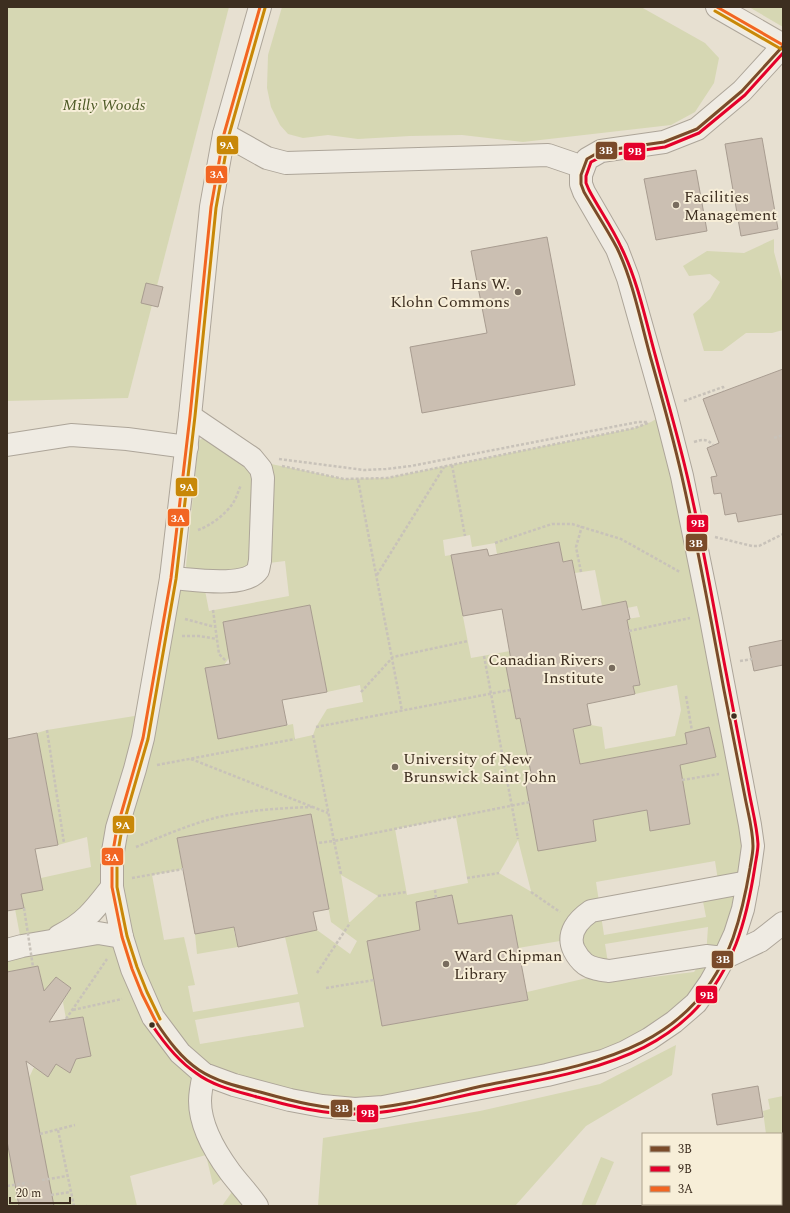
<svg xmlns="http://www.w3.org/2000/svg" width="790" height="1213" font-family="Spectral,serif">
<rect width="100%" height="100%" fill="#e7e0d1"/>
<!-- green -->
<g fill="#d6d7b3" fill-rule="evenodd">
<path d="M 7,7 L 229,7 L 128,398 L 7,401 Z"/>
<path d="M 282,7 L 641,7 L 705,43 L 719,58 L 714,83 L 695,112 L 671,125 L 523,142 L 462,135 L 410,136 L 358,139 L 328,135 L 303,138 L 288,134 L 280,125 L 271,107 L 267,88 L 268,55 Z"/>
<path d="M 749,7 L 783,7 L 783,27 Z"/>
<path d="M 774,239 L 774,252 L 783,285 L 783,330 L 772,333 L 746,333 L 722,351 L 704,351 L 693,314 L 710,299 L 720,282 L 710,274 L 689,276 L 683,266 L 707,251 L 744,253 Z"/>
<path d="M 666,413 L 750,825 L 724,958 L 649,1039 L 383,1107 L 234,1085 L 201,1089 L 231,1173 L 213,1185 L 206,1155 L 130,1176 L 137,1206 L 54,1206 L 28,1080 L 34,1067 L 48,1077 L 56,1064 L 70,1073 L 76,1059 L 91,1056 L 83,1017 L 66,1019 L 63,1002 L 71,988 L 56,977 L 44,991 L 38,966 L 7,972 L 7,960 L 24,957 L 15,909 L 24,908 L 21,894 L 41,878 L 91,867 L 87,837 L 58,845 L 37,733 L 47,730 L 147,714 L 171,578 L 203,580 L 209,611 L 289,596 L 285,561 L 269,563 L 271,464 L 344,479 L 387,478 L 635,428 L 651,422 ZM 470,535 L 472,547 L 495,543 L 497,554 L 559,542 L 563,562 L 572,561 L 575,573 L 595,570 L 602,606 L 627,608 L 637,606 L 640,617 L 627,619 L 640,684 L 633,686 L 635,694 L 677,685 L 681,710 L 675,736 L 605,749 L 602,727 L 591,725 L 573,729 L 580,764 L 676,746 L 677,752 L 689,750 L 685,733 L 709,727 L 716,757 L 692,762 L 678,758 L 690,824 L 650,831 L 647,810 L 593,820 L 596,841 L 525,774 L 531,773 L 520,718 L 516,718 L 505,661 L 511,660 L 510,651 L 471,658 L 451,555 L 445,556 L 443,540 ZM 309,606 L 327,692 L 360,685 L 363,702 L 327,709 L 316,727 L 313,735 L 295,739 L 293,724 L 218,739 L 205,669 L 224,665 L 229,658 L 223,622 ZM 311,814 L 331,922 L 357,941 L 350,954 L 317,930 L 285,937 L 298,994 L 193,1012 L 188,986 L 195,985 L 184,937 L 164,940 L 152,875 L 183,869 L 177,838 ZM 456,817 L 468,883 L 407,895 L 395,829 ZM 518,840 L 531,891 L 530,891 L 499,873 ZM 715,861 L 719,887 L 701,891 L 706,917 L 604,935 L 596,882 ZM 341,875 L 378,896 L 350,922 L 349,922 ZM 112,888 L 122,937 L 71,930 ZM 452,895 L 456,917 L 451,925 L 512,915 L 518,948 L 572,939 L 586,965 L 587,978 L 527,992 L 528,1000 L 383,1026 L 428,929 L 419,922 L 416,902 ZM 708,927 L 706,956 L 694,972 L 611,982 L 605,944 ZM 299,1002 L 304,1027 L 200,1044 L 195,1020 Z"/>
<path d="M 205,438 L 252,473 L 253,560 L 243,570 L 202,571 L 187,569 L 186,566 L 198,446 L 199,440 Z"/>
<path d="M 226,890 L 251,927 L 234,931 L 238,947 L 197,954 L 195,934 L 233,927 Z"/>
<path d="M 676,1045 L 672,1075 L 586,1126 L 515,1206 L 318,1206 L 323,1138 L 480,1111 L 600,1084 Z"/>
<path d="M 783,1096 L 783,1206 L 667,1206 L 669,1204 L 781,1204 L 781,1134 L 766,1134 L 763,1111 L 770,1109 L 768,1099 Z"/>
<path d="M 7,1141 L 14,1177 L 29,1193 L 16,1196 L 18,1206 L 7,1206 Z"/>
<path d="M 601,1157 L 614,1162 L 595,1206 L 581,1206 Z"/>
<path d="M 239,1182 L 257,1206 L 222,1206 Z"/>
</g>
<!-- building -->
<g fill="#cbbfb2" stroke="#a89c90">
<path d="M 762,138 L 778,229 L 741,236 L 725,144 Z"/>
<path d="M 696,170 L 707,231 L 656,240 L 644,179 Z"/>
<path d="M 547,237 L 575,385 L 422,413 L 410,347 L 487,333 L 471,251 Z"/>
<path d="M 146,283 L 163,287 L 158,307 L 141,303 Z"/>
<path d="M 783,369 L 783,514 L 738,522 L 736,513 L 725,515 L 721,493 L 714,494 L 711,477 L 717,476 L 707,448 L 719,443 L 703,399 Z"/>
<path d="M 559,542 L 563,562 L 572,560 L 582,610 L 626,601 L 630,619 L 627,620 L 640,685 L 633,686 L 635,694 L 587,704 L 591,725 L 573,729 L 580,764 L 687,744 L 685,733 L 709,727 L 716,757 L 680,765 L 690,824 L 650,831 L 647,810 L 593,820 L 596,841 L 538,851 L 524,774 L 531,773 L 520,718 L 516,719 L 505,661 L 511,660 L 502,609 L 463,616 L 451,555 L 487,549 L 489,556 Z"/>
<path d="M 310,605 L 327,692 L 282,700 L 287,725 L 218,739 L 205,668 L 230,664 L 223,622 Z"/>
<path d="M 783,640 L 783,665 L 754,671 L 749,647 Z"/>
<path d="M 37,733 L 58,845 L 35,849 L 43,890 L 21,894 L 24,908 L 7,911 L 7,739 Z"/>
<path d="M 311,814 L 329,909 L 313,912 L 317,930 L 238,947 L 234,927 L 195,934 L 177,838 Z"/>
<path d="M 452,895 L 458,924 L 512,915 L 528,1000 L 382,1026 L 367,941 L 420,930 L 416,902 Z"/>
<path d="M 38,966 L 44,991 L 56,977 L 71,988 L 49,1022 L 83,1017 L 91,1056 L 76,1059 L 70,1073 L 56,1064 L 48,1077 L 26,1061 L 54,1206 L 19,1206 L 7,1141 L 7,972 Z"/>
<path d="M 758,1086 L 763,1117 L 717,1125 L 712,1094 Z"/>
</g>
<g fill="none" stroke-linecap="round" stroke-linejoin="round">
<defs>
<g id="minor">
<path d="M 260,7 L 224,134 L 211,207 L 190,416 L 171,578 L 143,738 L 135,769 L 117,828 L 112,857 L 112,887 L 122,937 L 132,969 L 153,1017 L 180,1053 L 204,1074 L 234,1085 L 290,1100 L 322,1106 L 355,1109 L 383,1107 L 547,1075 L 603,1061 L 625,1052 L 649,1039 L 674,1022 L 696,1003 L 710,983 L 724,958 L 735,934 L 743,909 L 748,882 L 753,846 L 750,825 L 710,614 L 682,476 L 666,413 L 628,278 L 617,249 L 584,192 L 581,184 L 581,175 L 587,159 L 601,151 L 664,142 L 697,129 L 742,91 L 783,46"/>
<path d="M 717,7 L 783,45"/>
<path d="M 224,134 L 267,158 L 286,163 L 548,155 L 583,167"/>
<path d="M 7,445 L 71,435 L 127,439 L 187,447"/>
<path d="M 171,578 C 192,579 245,589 258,570 C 259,568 259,563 260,561 L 263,478 L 261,469 L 252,458 L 190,416"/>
<path d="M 748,882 L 591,911 C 578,920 566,933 574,950 C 577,956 580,960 585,964 C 592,969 601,970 609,971 L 706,956 L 724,958 L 760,941 L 783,923"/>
<path d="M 59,936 C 85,923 95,909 112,887"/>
<path d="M 7,950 L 22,946 L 98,933 L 122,937"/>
<path d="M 204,1074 C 202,1083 200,1092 200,1101 C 200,1126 216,1153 230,1172 C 239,1184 249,1194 257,1206"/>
</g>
</defs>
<!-- minor casing -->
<use href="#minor" stroke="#ada599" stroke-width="24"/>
<!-- path -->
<g stroke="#c8c2b9" stroke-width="2.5" stroke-dasharray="3 2" stroke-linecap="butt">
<path d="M 684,401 L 723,387 L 724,391"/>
<path d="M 774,438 L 783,435"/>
<path d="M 694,442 C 703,439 707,439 713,445"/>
<path d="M 279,459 L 364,470 L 386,469 L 411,466 L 638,422 L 647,422"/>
<path d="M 452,465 L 465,536"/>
<path d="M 282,466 L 344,479 L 387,478 L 635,428 L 648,423"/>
<path d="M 358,480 L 402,711"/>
<path d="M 198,530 C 210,526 226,514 233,503 C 237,497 238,491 241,485"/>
<path d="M 715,537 L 752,546 L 759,546 L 783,534"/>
<path d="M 495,543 L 552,524 L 572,524 L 621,539 L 680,572"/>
<path d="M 581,572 L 576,547 L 582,526"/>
<path d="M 377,575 L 444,467"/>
<path d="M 213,610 L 219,654 L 226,661"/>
<path d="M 185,619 L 215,627"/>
<path d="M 629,631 L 690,618"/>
<path d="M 182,636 L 199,636 L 217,639"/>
<path d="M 484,656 L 518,839"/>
<path d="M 740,661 L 752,659"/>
<path d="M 361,692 L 393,657 L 468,641"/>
<path d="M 686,696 L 692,731"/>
<path d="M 316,727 L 510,690"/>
<path d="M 47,730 L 64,843"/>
<path d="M 313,735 L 334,841 L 317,843"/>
<path d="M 191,759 L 328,813"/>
<path d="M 157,765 L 295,739"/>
<path d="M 682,780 L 719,774"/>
<path d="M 136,847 C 163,836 190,824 219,817 C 249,810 282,808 313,807"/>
<path d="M 341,874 L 334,841 L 530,802"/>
<path d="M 132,878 L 183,869"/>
<path d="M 467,878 L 499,873"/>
<path d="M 435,890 L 436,898"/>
<path d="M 531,892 L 560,912"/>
<path d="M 378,896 L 407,892"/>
<path d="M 317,973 L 350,923"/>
<path d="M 326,988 L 374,980"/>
<path d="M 73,1010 L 122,999"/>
<path d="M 66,1019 L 107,959"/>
<path d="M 58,1130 L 74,1206"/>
<path d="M 40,1134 L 75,1125"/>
<path d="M 42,1180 L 67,1176"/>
<path d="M 7,1186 L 27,1183"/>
<path d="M 51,1195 L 70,1192"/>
<path d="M 86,1206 L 87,1206"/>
</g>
<!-- minor -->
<use href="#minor" stroke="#efebe3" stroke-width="22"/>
<!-- path-bridge -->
<path stroke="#c8c2b9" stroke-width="2.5" stroke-dasharray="3 2" stroke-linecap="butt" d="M 24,908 L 33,967"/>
<defs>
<path id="bus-1" d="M 156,1022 C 168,1040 181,1058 199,1070 C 217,1082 240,1087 260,1092 C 292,1101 326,1110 360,1109 C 403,1107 445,1094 487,1085 C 592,1064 691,1052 733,938 C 741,915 746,892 750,868 C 751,861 753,854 753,846 C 753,830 748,813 745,797 C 738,761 731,726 724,690 C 711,619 698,548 682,477 C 673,437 662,398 651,359 C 641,323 633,281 617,248 C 607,229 595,211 584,192 L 581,184 L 581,175 L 587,159 L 601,151 L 664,142 L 697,129 L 742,91 L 783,46"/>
<path id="bus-2" d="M 152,1025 C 164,1043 178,1061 196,1073 C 213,1086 236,1091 257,1097 C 289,1105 323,1115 357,1114 C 401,1113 444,1099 486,1091 C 593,1069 691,1058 736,944 C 746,918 751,892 755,866 C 756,859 758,851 758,844 C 757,825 751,805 748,786 C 741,748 733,710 726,672 C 713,605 702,537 686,471 C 677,433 666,396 656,358 C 646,322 638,281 621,247 C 612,227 599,209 589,190 L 586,183 L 586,176 L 591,162 L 603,156 L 665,147 L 699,133 L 745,95 L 783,53"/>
<g id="bus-3">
<path d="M 717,7 L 783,45"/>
<path d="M 156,1022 L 142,994 L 132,969 L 122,937 L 112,887 L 112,857 L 117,828 L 143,738 L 171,578 L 190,416 L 211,207 L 224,134 L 260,7"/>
</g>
<g id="bus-4">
<path d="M 715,11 L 781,49"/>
<path d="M 160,1019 L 147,992 L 137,967 L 127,936 L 117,887 L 117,857 L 122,829 L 148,739 L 176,579 L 195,416 L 216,208 L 229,135 L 265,8"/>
</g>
</defs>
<!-- bus-1 casing -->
<use href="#bus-1" stroke="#f7eed8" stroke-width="6"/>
<!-- bus-2 casing -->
<use href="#bus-2" stroke="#f7eed8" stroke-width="6"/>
<!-- bus-3 casing -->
<use href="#bus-3" stroke="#f7eed8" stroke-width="6"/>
<!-- bus-4 casing -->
<use href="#bus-4" stroke="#f7eed8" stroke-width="6"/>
<!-- bus-1 -->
<use href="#bus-1" stroke="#7a4b2a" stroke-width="3"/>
<!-- bus-2 -->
<use href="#bus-2" stroke="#e4002b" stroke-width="3"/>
<!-- bus-3 -->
<use href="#bus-3" stroke="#f26522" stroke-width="3"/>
<!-- bus-4 -->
<use href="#bus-4" stroke="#c88808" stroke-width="3"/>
</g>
<!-- markers -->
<g fill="#786c5e" stroke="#f7eed8" stroke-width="1.5">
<circle cx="676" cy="205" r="4"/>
<circle cx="518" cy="292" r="4"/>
<circle cx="612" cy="668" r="4"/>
<circle cx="395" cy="767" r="4"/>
<circle cx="446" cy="964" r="4"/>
</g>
<g fill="#3d2e20" stroke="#f7eed8" stroke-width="1.5">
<circle cx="734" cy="716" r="3.5"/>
<circle cx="152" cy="1025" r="3.5"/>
</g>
<g text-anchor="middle" stroke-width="4" stroke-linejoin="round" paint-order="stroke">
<!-- park labels -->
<g font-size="16" font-style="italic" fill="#4d5a26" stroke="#f7eed8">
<text x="104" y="110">Milly Woods</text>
</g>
<!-- poi labels -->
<g font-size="16" fill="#3d2e20" stroke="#f7eed8" text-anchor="start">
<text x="684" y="202">Facilities<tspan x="684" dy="18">Management</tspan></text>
<text x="510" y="289" text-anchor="end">Hans W.<tspan x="510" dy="18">Klohn Commons</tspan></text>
<text x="604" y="665" text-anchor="end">Canadian Rivers<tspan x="604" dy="18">Institute</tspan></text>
<text x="403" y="764">University of New<tspan x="403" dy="18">Brunswick Saint John</tspan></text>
<text x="454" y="961">Ward Chipman<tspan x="454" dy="18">Library</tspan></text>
</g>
</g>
<g stroke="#f7eed8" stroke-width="1.5">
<rect x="216" y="135" width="23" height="20" rx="4" fill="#c88808"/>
<rect x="595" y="141" width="23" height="19" rx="4" fill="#7a4b2a"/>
<rect x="623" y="142" width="23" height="19" rx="4" fill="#e4002b"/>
<rect x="205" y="165" width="23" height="19" rx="4" fill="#f26522"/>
<rect x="175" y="477" width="23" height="20" rx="4" fill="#c88808"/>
<rect x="167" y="508" width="23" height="19" rx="4" fill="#f26522"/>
<rect x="686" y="514" width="23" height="19" rx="4" fill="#e4002b"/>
<rect x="685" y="533" width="23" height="19" rx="4" fill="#7a4b2a"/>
<rect x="112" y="815" width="23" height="19" rx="4" fill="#c88808"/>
<rect x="101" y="847" width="23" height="19" rx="4" fill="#f26522"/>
<rect x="711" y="950" width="23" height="19" rx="4" fill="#7a4b2a"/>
<rect x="695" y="985" width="23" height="19" rx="4" fill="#e4002b"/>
<rect x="330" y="1099" width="23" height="19" rx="4" fill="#7a4b2a"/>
<rect x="356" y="1104" width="23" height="19" rx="4" fill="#e4002b"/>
</g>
<g font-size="11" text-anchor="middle" font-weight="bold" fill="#fff">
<text x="227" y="149">9A</text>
<text x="606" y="154">3B</text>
<text x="635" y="155">9B</text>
<text x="217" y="178">3A</text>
<text x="187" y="491">9A</text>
<text x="178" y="522">3A</text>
<text x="698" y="527">9B</text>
<text x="696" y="547">3B</text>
<text x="123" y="829">9A</text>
<text x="112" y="861">3A</text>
<text x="723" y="963">3B</text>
<text x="707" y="999">9B</text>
<text x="342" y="1112">3B</text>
<text x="368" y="1117">9B</text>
</g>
<!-- border -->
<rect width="790" height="1213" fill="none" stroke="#3d2e20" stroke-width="16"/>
<!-- legend -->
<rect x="642" y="1133" width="140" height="72" fill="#f7eed8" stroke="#ada18e"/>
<rect x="650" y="1146" width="20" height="6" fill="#7a4b2a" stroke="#ada18e"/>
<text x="678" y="1153" font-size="12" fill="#3d2e20">3B</text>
<rect x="650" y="1166" width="20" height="6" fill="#e4002b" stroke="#ada18e"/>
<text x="678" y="1173" font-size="12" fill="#3d2e20">9B</text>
<rect x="650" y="1186" width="20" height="6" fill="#f26522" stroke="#ada18e"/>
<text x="678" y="1193" font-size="12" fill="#3d2e20">3A</text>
<!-- scale -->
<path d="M10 1197v6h60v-6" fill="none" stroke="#3d2e20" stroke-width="2"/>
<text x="16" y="1197" font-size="12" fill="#3d2e20" stroke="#f7eed8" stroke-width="3" paint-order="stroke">20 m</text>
</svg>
